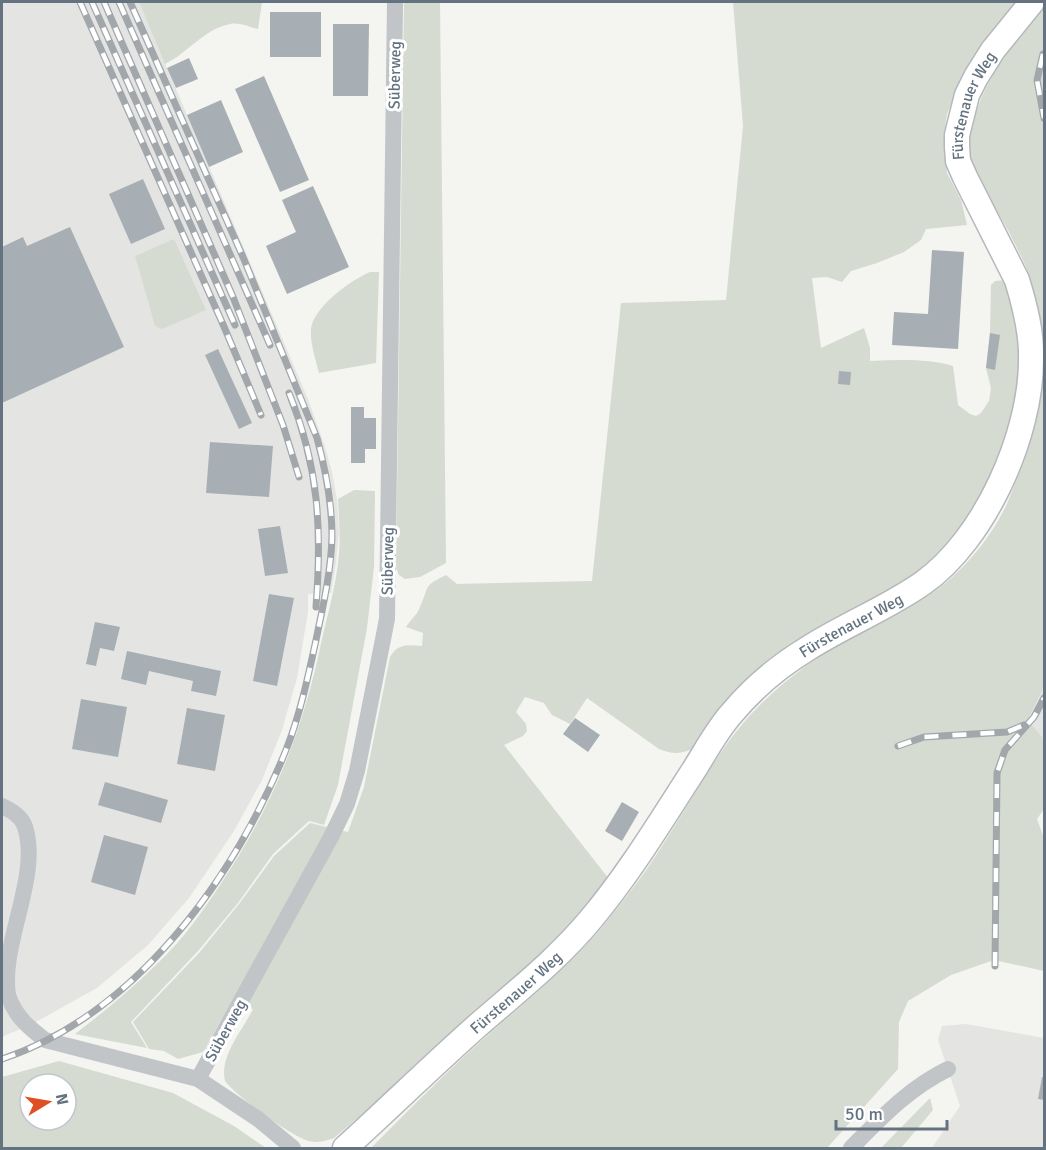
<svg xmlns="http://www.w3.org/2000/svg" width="1046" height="1150" font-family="Signika,sans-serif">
<rect width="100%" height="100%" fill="#f4f4f0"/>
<!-- built -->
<g fill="#e4e5e3">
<path d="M 2,2 L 139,2 L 308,399 L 325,447 L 332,472 L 337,500 L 339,532 L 336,563 L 331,593 L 308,594 L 308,612 L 297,678 L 282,730 L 262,780 L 234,831 L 189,898 L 148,945 L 97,988 L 34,1023 L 2,1037 Z"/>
<path d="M 1043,686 L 1044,686 L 1044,739 L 1028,720 Z"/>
<path d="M 966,1024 L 1044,1038 L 1044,1148 L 932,1148 L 960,1106 L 938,1040 L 942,1026 Z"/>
</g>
<!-- green -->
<g fill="#d5dbd1" fill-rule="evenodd">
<path d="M 139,2 L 262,2 L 258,29 C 250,27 238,22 230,24 C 204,29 188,53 165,64 Z"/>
<path d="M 404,2 L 440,2 L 446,563 L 420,577 L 405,579 L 399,575 L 396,568 Z"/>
<path d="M 733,2 L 1018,2 L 957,91 L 947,114 L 944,135 L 947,173 L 961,200 L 967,225 L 926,229 L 921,240 L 904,252 L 877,263 L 851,271 L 842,282 L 827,277 L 812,278 L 821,348 L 864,328 L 870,348 L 870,361 C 898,360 926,358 953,366 L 958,405 L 970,414 L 976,416 L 981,413 L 989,401 L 991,388 L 986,368 L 990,333 L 991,285 L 995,281 L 1008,280 L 1020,324 L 1022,386 L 1000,464 L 960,536 L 894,592 L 696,747 C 682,754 674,755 659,749 L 587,698 L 570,724 L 552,715 L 544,703 L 525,697 L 516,712 L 526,724 L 527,731 L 523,736 L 504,745 L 609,879 L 583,915 L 472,1020 L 334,1138 C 325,1141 316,1144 306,1140 C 289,1134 235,1095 225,1081 C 219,1056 243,1030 253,1009 L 231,1003 L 203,1052 L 178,1059 L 164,1051 L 149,1049 L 133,1022 L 199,953 L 239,904 L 274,856 L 310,823 L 348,832 L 364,787 L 390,657 C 398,643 408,645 422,646 L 423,633 L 406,627 C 411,619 417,615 420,607 C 430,585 422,587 446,575 L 457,584 L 592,581 L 621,303 L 726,300 L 743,126 Z"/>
<path d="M 1044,7 L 1044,686 L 1028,720 L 1044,739 L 1044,809 L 1037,819 L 1044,838 L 1044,971 L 994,960 L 951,975 L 908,1001 L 899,1022 L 898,1069 L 827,1148 L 371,1148 C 409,1110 446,1072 487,1036 C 526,1001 569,967 603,926 C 625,899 646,872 664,843 C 689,805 711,762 740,727 C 757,706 777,688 798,672 C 839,640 889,623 931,594 C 963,572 994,535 1009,499 C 1039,427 1046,355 1030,278 C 1025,262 1016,247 1009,232 C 997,210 970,169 969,146 C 969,139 971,131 973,124 C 984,77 1014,44 1044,7 Z"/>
<path d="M 174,239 L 206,310 L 162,329 L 155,326 L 135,256 Z"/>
<path d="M 370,272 L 379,272 L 376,363 L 319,373 C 316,360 310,344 311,330 C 312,308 351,280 370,272 Z"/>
<path d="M 354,490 L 375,491 L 374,567 L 367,628 L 338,785 L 324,825 L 309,821 L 273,854 L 238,903 L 198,951 L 131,1022 L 147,1048 L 75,1034 C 105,1011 134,987 161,960 C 184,938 203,911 220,885 C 273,806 303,731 322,639 C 328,614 335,588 338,563 C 341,542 339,521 338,499 Z"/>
<path d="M 59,1061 L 173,1093 L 234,1126 L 266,1148 L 2,1148 L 2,1077 ZM 30,1084 L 66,1084 L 66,1120 L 30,1120 Z"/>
<path d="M 930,1098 L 933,1110 L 901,1148 L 881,1148 Z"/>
</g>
<!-- building -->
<g fill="#a7afb4">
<rect x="270" y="12" width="51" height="45"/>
<path d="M 333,24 L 369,24 L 368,96 L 333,96 Z"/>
<path d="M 189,58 L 198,79 L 176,88 L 167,68 Z"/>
<path d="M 264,76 L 309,180 L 280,192 L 235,89 Z"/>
<path d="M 221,100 L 243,152 L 209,167 L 187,115 Z"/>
<path d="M 143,179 L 165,229 L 131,244 L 109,194 Z"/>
<path d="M 313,186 L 349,267 L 287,294 L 266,246 L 296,232 L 282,200 Z"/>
<path d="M 70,227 L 124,347 L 2,403 L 2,247 L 23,237 L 27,246 Z"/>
<path d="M 932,250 L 964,252 L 958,349 L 892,345 L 894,312 L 928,314 Z"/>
<path d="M 990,333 L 1000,335 L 995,370 L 986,368 Z"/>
<path d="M 218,349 L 252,423 L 239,429 L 205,355 Z"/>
<path d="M 839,371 L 851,372 L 850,385 L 838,384 Z"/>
<path d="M 351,407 L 364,407 L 364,418 L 376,418 L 376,449 L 365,449 L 365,463 L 351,463 Z"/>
<path d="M 210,442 L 273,446 L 269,497 L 206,493 Z"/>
<path d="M 280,526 L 288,573 L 265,576 L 258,529 Z"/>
<path d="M 269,594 L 294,598 L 277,686 L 253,681 Z"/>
<path d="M 95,622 L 120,627 L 114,651 L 100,648 L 96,666 L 86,664 Z"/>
<path d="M 127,651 L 221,671 L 216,696 L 191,691 L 193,681 L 149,671 L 146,685 L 121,679 Z"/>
<path d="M 81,699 L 127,707 L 118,757 L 72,749 Z"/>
<path d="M 187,708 L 225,715 L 215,771 L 177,764 Z"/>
<path d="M 575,718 L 600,735 L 588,752 L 563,734 Z"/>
<path d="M 105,782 L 168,800 L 161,823 L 98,805 Z"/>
<path d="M 622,802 L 639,812 L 622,841 L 605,831 Z"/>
<path d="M 104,835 L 148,847 L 135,895 L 91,882 Z"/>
<path d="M 1042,1077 L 1044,1077 L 1044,1100 L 1038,1099 Z"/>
</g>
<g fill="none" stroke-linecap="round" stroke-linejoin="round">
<defs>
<g id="secondary">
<path id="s1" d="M 345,1148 C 389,1108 432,1066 477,1026 C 516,992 558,959 591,919 C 628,875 659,824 690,776 C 704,755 715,732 732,713 C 753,688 779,666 807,649 C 844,625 886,609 923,583 C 985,539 1031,435 1031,360 C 1032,333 1025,306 1017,280 L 965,177 L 958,161 L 957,147 L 957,135 L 967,95 L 976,77 L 993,50 L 1032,2"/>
</g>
</defs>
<!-- secondary casing -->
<use href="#secondary" stroke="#b4b8bc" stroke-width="27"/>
<!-- street -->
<g stroke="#c1c5c8" stroke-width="16">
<path d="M 2,806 C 11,810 22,816 25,827 C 41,877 0,943 8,995 C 15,1016 28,1027 45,1040 L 198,1079 L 258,1119 L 293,1148"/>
<path d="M 198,1079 L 331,837 L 347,804 L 357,771 L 387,619 L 395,2"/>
<path d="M 851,1148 C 881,1118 909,1088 948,1069"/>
</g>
<!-- secondary -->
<use href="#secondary" stroke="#fff" stroke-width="24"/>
<defs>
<g id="rail">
<path d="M 80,2 L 225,329 L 261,415"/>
<path d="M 92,2 L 235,325"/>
<path d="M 104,2 L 233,297 L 283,425 L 299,477"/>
<path d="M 119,2 L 270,345"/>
<path d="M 1043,54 L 1037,80 L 1044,118"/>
<path d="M 289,393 C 319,467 322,529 316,607"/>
<path d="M 898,746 L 924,737 L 1007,732 L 1024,725"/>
<path d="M 995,966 L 997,773 L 1005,750 L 1034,717 L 1044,698"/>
<path d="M 2,1059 C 137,1014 235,877 286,750 C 300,715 308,677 316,640 C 323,606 331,572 332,537 C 332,503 326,471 317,438 L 243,257 L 130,2"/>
</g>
</defs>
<!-- rail casing -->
<use href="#rail" stroke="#a2a7ac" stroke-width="7"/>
<!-- rail -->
<use href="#rail" stroke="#fff" stroke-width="4.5" stroke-dasharray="14" stroke-linecap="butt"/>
</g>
<g text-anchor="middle" stroke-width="6" stroke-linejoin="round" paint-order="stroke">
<!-- street labels -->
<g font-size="16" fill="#637380" stroke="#fff">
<text transform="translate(394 75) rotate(-89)" y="6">Süberweg</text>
<text dy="6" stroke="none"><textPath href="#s1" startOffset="1347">Fürstenauer Weg</textPath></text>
<text transform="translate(387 561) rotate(-89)" y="6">Süberweg</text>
<text dy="6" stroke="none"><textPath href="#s1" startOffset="735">Fürstenauer Weg</textPath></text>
<text dy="6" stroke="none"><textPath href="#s1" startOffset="231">Fürstenauer Weg</textPath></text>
<text transform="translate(225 1030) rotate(-61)" y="6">Süberweg</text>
</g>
</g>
<!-- border -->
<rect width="1046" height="1150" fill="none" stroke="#637380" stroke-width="6"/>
<!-- north arrow -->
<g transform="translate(48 1102) rotate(79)"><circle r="28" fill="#ffffff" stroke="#c1c7cc" stroke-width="1.5"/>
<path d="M0-4.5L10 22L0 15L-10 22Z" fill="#e04f24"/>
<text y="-9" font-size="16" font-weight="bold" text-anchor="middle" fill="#637380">N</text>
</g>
<!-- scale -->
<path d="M836 1120v9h111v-9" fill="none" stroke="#637380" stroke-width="3"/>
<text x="845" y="1120" font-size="18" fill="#637380" stroke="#ffffff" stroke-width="4.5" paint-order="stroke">50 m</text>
</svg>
